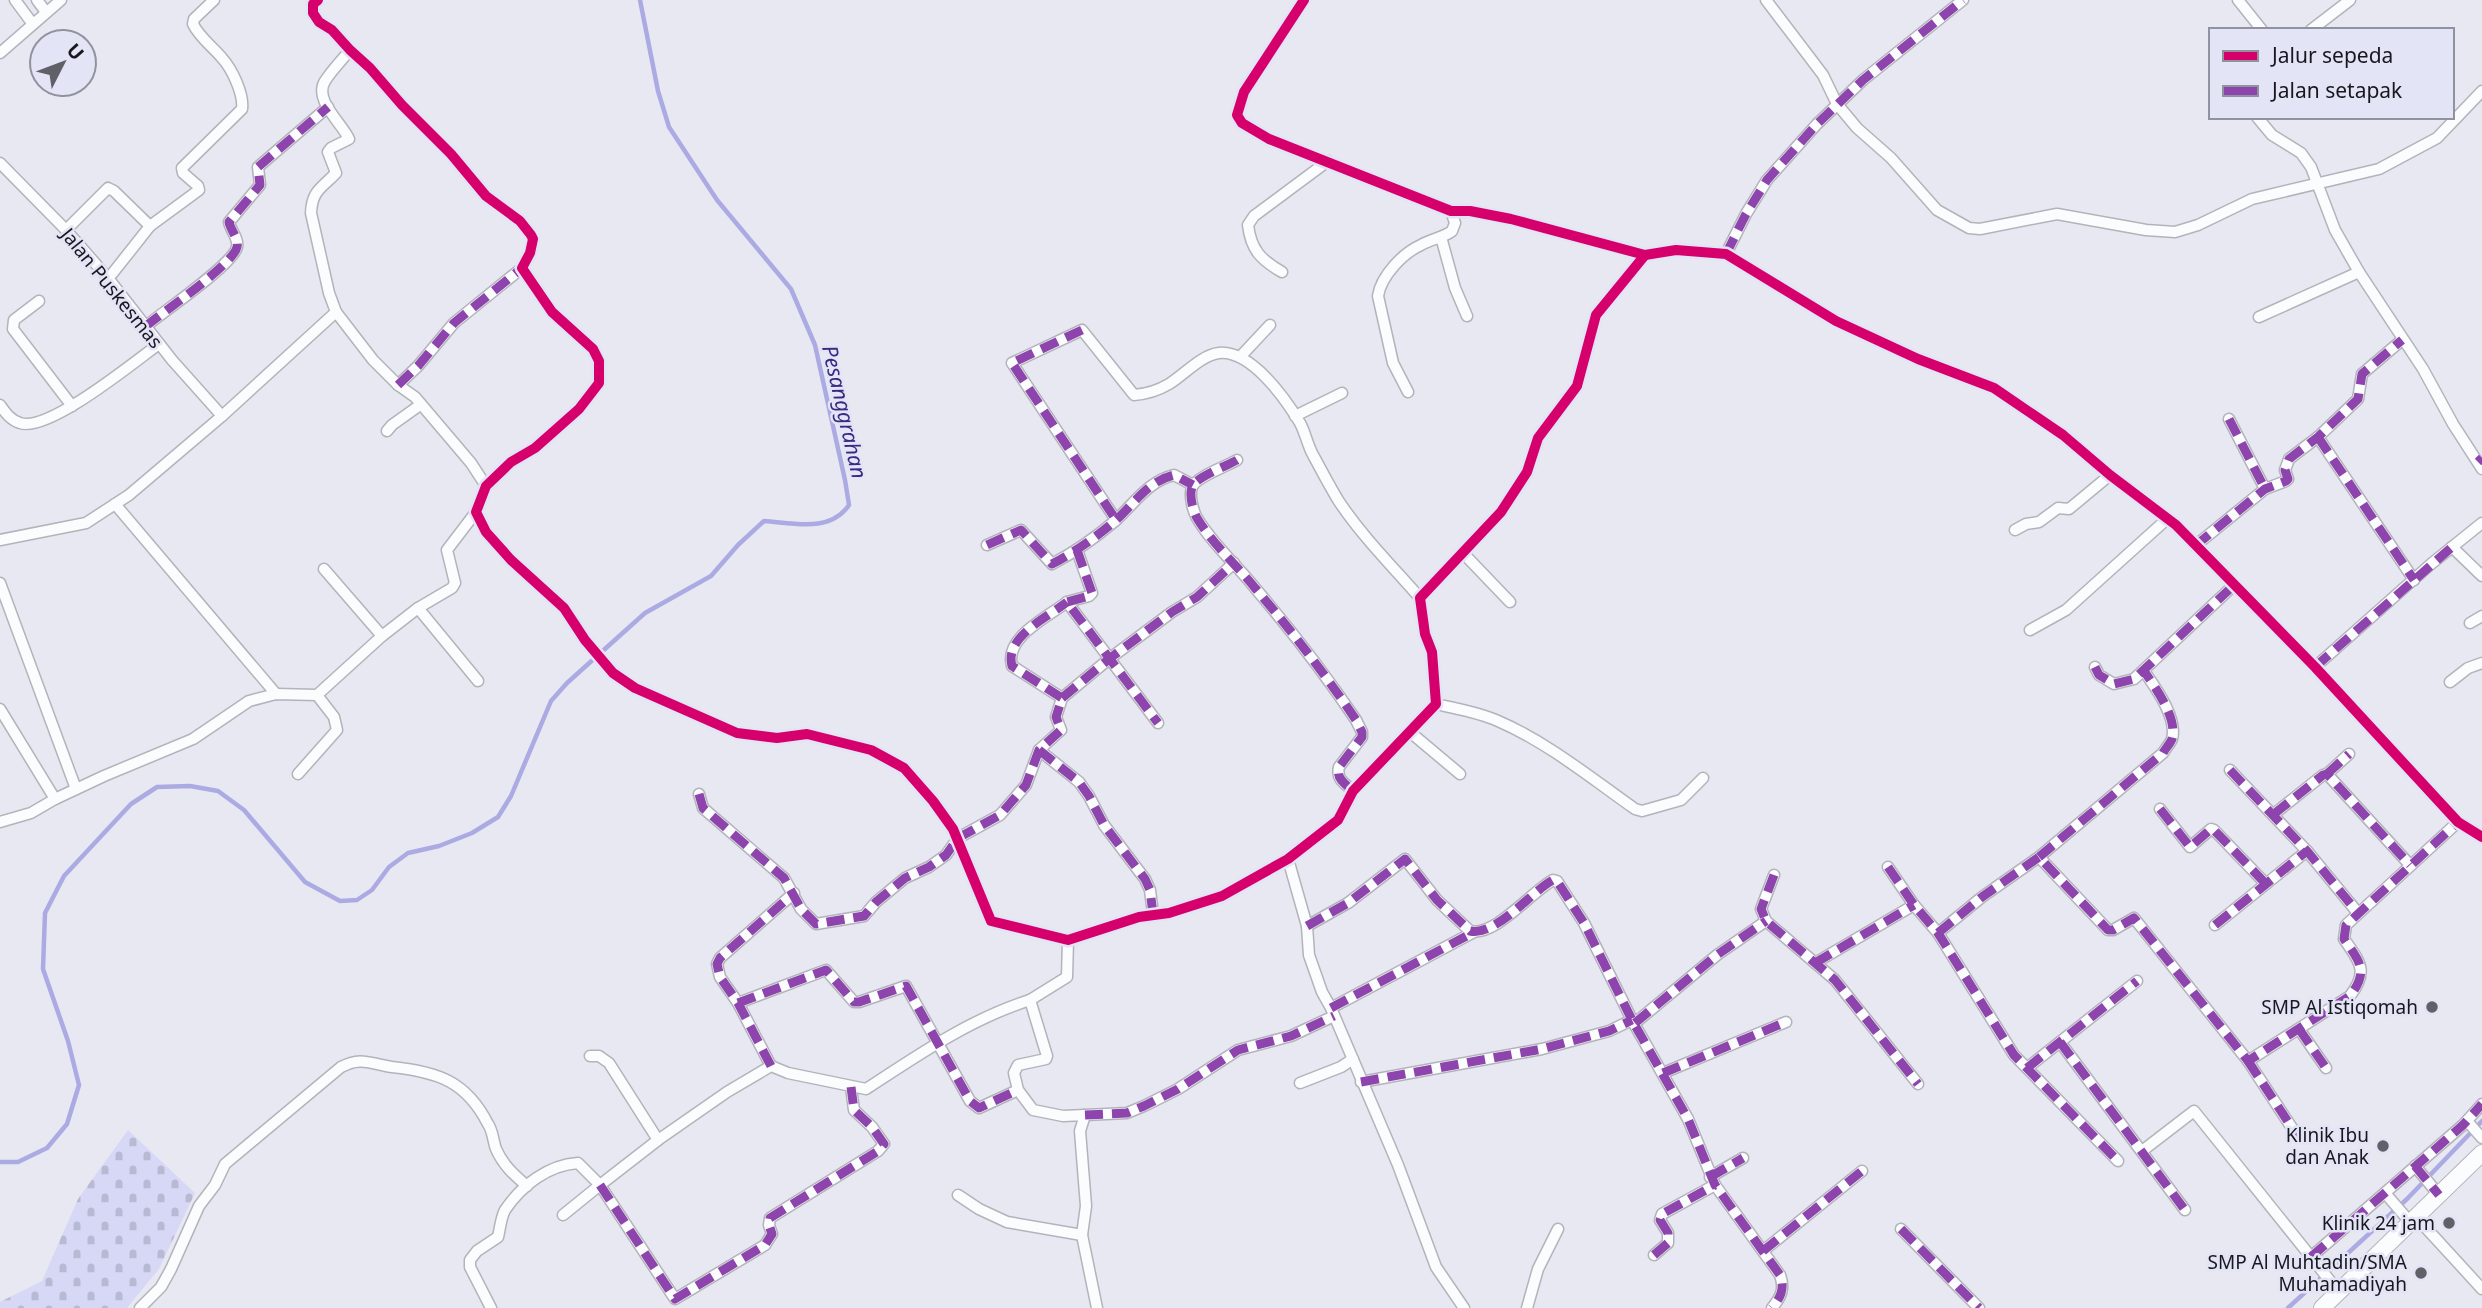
<svg xmlns="http://www.w3.org/2000/svg" width="2482" height="1308" font-family="'Noto Sans',sans-serif">
<defs>
<pattern id="cemetery-stones" width="16" height="16" patternUnits="userSpaceOnUse" patternTransform="scale(1.75)"><rect width="16" height="16" fill="#d7d8f6"/><path d="M2 7V4a2 2 0 0 1 4 0v3zM10 15v-3a2 2 0 0 1 4 0v3z" fill="#b8b9d2"/></pattern>
</defs>
<rect width="100%" height="100%" fill="#e7e8f2"/>
<!-- cemetery -->
<path fill="url(#cemetery-stones)" d="M 128,1130 L 195,1193 L 159,1269 L 127,1308 L 0,1308 L 0,1302 L 42,1281 L 78,1199 Z"/>
<g fill="none" stroke-linecap="round" stroke-linejoin="round">
<!-- stream -->
<g stroke="#acaae3" stroke-width="4.5">
<path d="M 0,1162 L 18,1162 L 47,1148 L 67,1124 L 79,1085 L 68,1041 L 43,969 L 45,913 L 64,876 L 131,804 L 157,787 L 190,786 L 218,791 L 244,810 L 305,882 L 340,901 L 357,900 L 372,890 L 389,867 L 408,853 L 439,846 L 472,833 L 498,817 L 511,796 L 551,701 L 567,683 L 645,613 L 711,576 L 738,545 L 764,521 C 794,523 830,533 849,505 L 845,480 L 815,345 L 791,289 L 717,200 L 669,127 L 658,91 L 640,0"/>
<path d="M 2288,1308 L 2407,1199 L 2482,1121"/>
</g>
<defs>
<g id="minor">
<path d="M 15,0 L 32,23"/>
<path d="M 37,0 L 46,12"/>
<path d="M 318,0 L 313,4 L 313,13 L 319,22 L 332,30 L 350,50 L 370,68 L 402,105 L 451,154 L 486,196 L 520,221 L 531,235 L 533,239 L 530,253 L 522,268 L 552,312 L 593,349 L 599,361 L 599,383 L 579,409 L 535,448 L 511,462 L 486,486 L 476,512 L 486,532 L 511,560 L 564,608 L 585,640 L 613,673 L 635,688 L 737,733 L 777,738 L 807,734 L 871,750 L 904,768 L 933,801 L 953,829 L 991,921 L 1068,940 L 1139,917 L 1169,913 L 1222,896 L 1288,859 L 1338,820 L 1353,791 L 1436,704 L 1432,652 L 1425,634 L 1420,598 L 1501,512 L 1527,472 L 1538,438 L 1577,386 L 1596,315 L 1645,255"/>
<path d="M 1304,0 L 1244,92 L 1237,115 L 1242,123 L 1269,139 L 1451,211 L 1470,211 L 1511,219 L 1645,255 L 1676,250 L 1726,254 L 1836,321 L 1918,359 L 1994,388 L 2063,435 L 2110,475 L 2176,525 L 2315,667 L 2458,822 L 2482,837"/>
<path d="M 1766,0 L 1823,75 L 1837,104 L 1857,128 L 1891,158 L 1937,210 L 1969,228 L 1980,229 L 2057,214 L 2146,230 L 2175,232 L 2198,225 L 2252,199 L 2379,169 L 2437,138 L 2482,91"/>
<path d="M 2238,0 L 2262,30"/>
<path d="M 2311,30 L 2350,0"/>
<path d="M 0,53 L 61,0"/>
<path d="M 2257,117 L 2272,135 L 2301,153 L 2311,167 L 2335,230 L 2359,272 L 2423,369 L 2453,424 L 2482,469"/>
<path d="M 0,163 L 66,230 L 108,278 L 172,360 L 222,416"/>
<path d="M 66,230 L 108,188 L 114,191 L 150,226"/>
<path d="M 1441,237 L 1455,288 L 1467,316"/>
<path d="M 1726,254 L 1746,214 L 1767,180 L 1817,124 L 1863,80 L 1963,0"/>
<path d="M 1282,272 C 1261,260 1251,250 1248,225 L 1254,216 L 1328,161"/>
<path d="M 112,274 L 150,226 L 199,190 L 198,186 L 183,173 L 182,168 L 242,109 C 244,94 232,69 222,58 C 213,47 199,37 193,24 L 194,19 L 214,0"/>
<path d="M 39,301 L 14,320 L 13,329 L 72,406"/>
<path d="M 336,312 L 373,360 L 398,385 L 415,397 L 471,463 L 486,486"/>
<path d="M 2259,317 L 2359,272"/>
<path d="M 145,327 C 161,313 233,265 237,247 C 239,239 230,229 229,222 L 260,185 L 258,167 L 328,107"/>
<path d="M 1240,357 L 1270,325"/>
<path d="M 398,385 L 418,366 L 454,323 L 522,268"/>
<path d="M 1408,392 L 1393,363 L 1378,296 C 1381,276 1403,253 1421,245 C 1431,239 1443,238 1452,231 L 1455,223 L 1451,211"/>
<path d="M 0,405 C 5,412 10,420 20,423 C 48,433 134,362 159,344"/>
<path d="M 1295,416 L 1342,393"/>
<path d="M 2229,419 L 2265,489"/>
<path d="M 387,431 L 392,425 L 420,405"/>
<path d="M 2318,437 L 2414,580"/>
<path d="M 1237,460 C 1227,466 1196,477 1192,487 C 1189,496 1193,511 1197,518 C 1213,545 1236,564 1255,588 C 1291,630 1325,674 1356,720 L 1362,732 L 1362,737 L 1339,767 C 1336,780 1345,783 1353,791"/>
<path d="M 115,504 L 276,694"/>
<path d="M 1116,520 L 1012,363 L 1082,330 L 1134,395 C 1146,394 1159,390 1169,384 C 1184,375 1201,355 1219,353 C 1251,350 1285,398 1300,423 C 1305,432 1307,443 1312,453 C 1320,468 1329,485 1338,500 C 1361,535 1392,566 1420,598"/>
<path d="M 2015,530 L 2026,524 L 2039,522 L 2058,508 L 2069,509 L 2110,475"/>
<path d="M 0,540 L 86,523 L 129,495 L 222,416 L 336,312 L 329,293 L 311,213 C 312,190 322,188 336,173 L 328,152 L 331,148 L 349,139 C 342,123 313,100 325,81 C 332,70 342,60 350,50"/>
<path d="M 987,545 L 1021,530 L 1052,564 C 1075,552 1095,538 1115,521 C 1134,504 1148,481 1174,475 L 1193,485"/>
<path d="M 2195,546 L 2265,489 L 2286,481 L 2288,479 L 2285,470 L 2289,459 L 2318,437 L 2358,399 L 2362,374 L 2402,340"/>
<path d="M 2452,547 L 2482,576"/>
<path d="M 1077,550 L 1092,593 L 1089,596 L 1067,602 L 1158,723"/>
<path d="M 1464,554 L 1510,602"/>
<path d="M 324,569 L 382,636"/>
<path d="M 0,583 L 76,789"/>
<path d="M 418,608 L 478,681"/>
<path d="M 2470,623 L 2482,616"/>
<path d="M 2030,630 L 2066,610 L 2167,519"/>
<path d="M 2095,667 L 2099,675 L 2114,684 L 2134,679 L 2233,586"/>
<path d="M 2315,667 L 2431,564 L 2482,523"/>
<path d="M 2450,682 L 2468,668 L 2482,663"/>
<path d="M 1062,698 L 1109,659 L 1172,612 L 1197,597 L 1234,563"/>
<path d="M 1436,704 C 1457,709 1478,712 1498,721 C 1547,742 1591,778 1635,809 L 1642,811 L 1681,800 L 1703,778"/>
<path d="M 0,709 L 55,799"/>
<path d="M 1410,732 L 1460,774"/>
<path d="M 1039,750 L 1079,782 L 1089,796 L 1104,825 L 1145,879 L 1150,890 L 1153,914"/>
<path d="M 2230,770 L 2307,851 L 2358,913"/>
<path d="M 298,774 L 337,730 L 334,717 L 317,695"/>
<path d="M 2327,774 L 2349,754"/>
<path d="M 699,794 L 703,808 L 784,878 L 801,909 L 816,924 L 864,916 L 876,902 L 905,878 L 929,867 L 946,855 L 958,838 L 1000,815 L 1026,785 L 1039,750 L 1061,730 L 1056,717 L 1062,698 L 1012,666 C 1004,637 1048,617 1067,602"/>
<path d="M 2160,809 L 2190,847 L 2211,829 L 2214,830 L 2266,884"/>
<path d="M 2274,814 L 2323,775 L 2327,774 L 2410,865"/>
<path d="M 0,822 L 31,813 L 55,799 L 104,776 L 193,739 L 249,701 L 276,694 L 317,695 L 382,636 L 418,608 L 452,588 L 455,583 L 447,550 L 476,512"/>
<path d="M 2039,857 L 2163,753 C 2165,749 2170,744 2172,739 C 2178,718 2155,687 2144,671"/>
<path d="M 1288,859 L 1307,926 L 1309,955 L 1322,992 L 1331,1008 L 1398,1165 L 1436,1267 L 1464,1308"/>
<path d="M 1888,867 L 1914,905 L 1938,933 L 2014,1055 L 2118,1161"/>
<path d="M 1774,875 L 1761,909 L 1766,921 L 1835,980 L 1918,1084"/>
<path d="M 2215,925 L 2307,851"/>
<path d="M 1307,926 L 1348,903 L 1405,859 L 1437,900 L 1470,931 C 1495,937 1531,892 1553,880 L 1557,881 L 1584,923 L 1632,1020 L 1688,1119 L 1715,1185 L 1780,1275 C 1785,1289 1781,1297 1772,1308"/>
<path d="M 1938,933 L 1982,897 L 2039,857 L 2108,930 L 2113,930 L 2134,918 L 2248,1061 L 2350,996 C 2369,971 2360,962 2344,939 L 2346,925 L 2458,822"/>
<path d="M 1068,940 L 1067,977 L 1030,1000 L 1047,1056 L 1046,1059 L 1018,1065 L 1014,1073 L 1018,1090 L 1033,1110 L 1063,1116 L 1085,1115 L 1080,1131 L 1086,1206 L 1082,1235 L 1097,1308"/>
<path d="M 1815,963 L 1914,905"/>
<path d="M 738,1003 L 826,970 L 854,1002 L 859,1002 L 906,986 L 970,1101 L 979,1108 L 1018,1090"/>
<path d="M 1331,1008 L 1474,932"/>
<path d="M 1635,1023 L 1717,955 L 1766,921"/>
<path d="M 2299,1029 L 2326,1068"/>
<path d="M 2060,1042 L 2185,1210"/>
<path d="M 590,1056 L 599,1056 L 609,1063 L 658,1140"/>
<path d="M 2248,1061 L 2298,1137"/>
<path d="M 771,1066 L 738,1003 L 720,977 L 717,964 L 720,958 L 794,893"/>
<path d="M 2027,1068 L 2137,981"/>
<path d="M 1663,1073 L 1786,1022"/>
<path d="M 1361,1082 L 1542,1049 L 1609,1031 L 1632,1020"/>
<path d="M 1300,1083 L 1341,1067 L 1353,1059"/>
<path d="M 1085,1115 L 1127,1113 L 1144,1106 L 1178,1089 L 1238,1050 L 1291,1036 L 1334,1016"/>
<path d="M 2467,1121 L 2482,1138"/>
<path d="M 2142,1151 L 2194,1111 L 2339,1292"/>
<path d="M 2415,1166 L 2439,1195"/>
<path d="M 1710,1177 L 1743,1158"/>
<path d="M 2385,1193 L 2410,1222"/>
<path d="M 958,1195 L 979,1209 L 1007,1222 L 1082,1235"/>
<path d="M 563,1215 L 600,1185 L 675,1299 L 765,1245 L 772,1234 L 769,1225 L 770,1218 L 878,1151 L 884,1144 L 872,1127 L 854,1110 L 851,1087"/>
<path d="M 2416,1217 L 2482,1289"/>
<path d="M 1901,1229 L 1979,1308"/>
<path d="M 1763,1251 L 1862,1171"/>
<path d="M 1654,1255 L 1668,1243 L 1668,1233 L 1660,1220 L 1662,1214 L 1715,1185"/>
<path d="M 2311,1257 L 2463,1125 L 2482,1104"/>
<path d="M 140,1308 L 161,1287 L 171,1269 L 199,1206 L 215,1185 L 225,1164 L 341,1067 C 362,1056 370,1064 392,1067 C 438,1072 466,1081 488,1124 C 493,1131 493,1141 496,1149 C 503,1165 514,1175 527,1186"/>
<path d="M 491,1308 L 470,1267 L 470,1260 L 477,1251 L 498,1237 C 500,1229 501,1217 505,1210 C 522,1185 548,1165 578,1163 L 600,1185 L 658,1140 L 727,1092 L 771,1066 L 788,1073 L 866,1089 C 918,1055 970,1019 1030,1000"/>
<path d="M 1527,1308 L 1538,1269 L 1558,1229"/>
</g>
<path id="secondary" d="M 2322,1308 L 2482,1153"/>
</defs>
<!-- minor casing -->
<use href="#minor" stroke="#b3b3ba" stroke-width="13"/>
<!-- secondary casing -->
<use href="#secondary" stroke="#b3b3ba" stroke-width="18"/>
<!-- minor -->
<use href="#minor" stroke="#fbfcfd" stroke-width="10"/>
<!-- secondary -->
<use href="#secondary" stroke="#fbfcfd" stroke-width="16"/>
<!-- quiet -->
<g stroke="#8e44ad" stroke-width="9" stroke-dasharray="18 9" stroke-linecap="butt">
<path d="M 1726,254 L 1746,214 L 1767,180 L 1817,124 L 1863,80 L 1963,0"/>
<path d="M 145,327 C 161,313 233,265 237,247 C 239,239 230,229 229,222 L 260,185 L 258,167 L 328,107"/>
<path d="M 1082,330 L 1012,363 L 1116,520"/>
<path d="M 398,385 L 418,366 L 454,323 L 522,268"/>
<path d="M 2229,419 L 2265,489"/>
<path d="M 2318,437 L 2414,580"/>
<path d="M 1237,460 C 1227,466 1196,477 1192,487 C 1189,496 1193,511 1197,518 C 1213,545 1236,564 1255,588 C 1291,630 1325,674 1356,720 L 1362,732 L 1362,737 L 1339,767 C 1336,780 1345,783 1353,791"/>
<path d="M 2478,462 L 2482,458"/>
<path d="M 987,545 L 1021,530 L 1052,564 C 1075,552 1095,538 1115,521 C 1134,504 1148,481 1174,475 L 1193,485"/>
<path d="M 2195,546 L 2265,489 L 2286,481 L 2288,479 L 2285,470 L 2289,459 L 2318,437 L 2358,399 L 2362,374 L 2402,340"/>
<path d="M 1077,550 L 1092,593 L 1089,596 L 1067,602 L 1158,723"/>
<path d="M 2095,667 L 2099,675 L 2114,684 L 2134,679 L 2233,586"/>
<path d="M 2315,667 L 2452,547"/>
<path d="M 1062,698 L 1109,659 L 1172,612 L 1197,597 L 1234,563"/>
<path d="M 1039,750 L 1079,782 L 1089,796 L 1104,825 L 1145,879 L 1150,890 L 1153,914"/>
<path d="M 2230,770 L 2307,851 L 2358,913"/>
<path d="M 2327,774 L 2349,754"/>
<path d="M 699,794 L 703,808 L 784,878 L 801,909 L 816,924 L 864,916 L 876,902 L 905,878 L 929,867 L 946,855 L 958,838 L 1000,815 L 1026,785 L 1039,750 L 1061,730 L 1056,717 L 1062,698 L 1012,666 C 1004,637 1048,617 1067,602"/>
<path d="M 2160,809 L 2190,847 L 2211,829 L 2214,830 L 2266,884"/>
<path d="M 2274,814 L 2323,775 L 2327,774 L 2410,865"/>
<path d="M 2039,857 L 2163,753 C 2165,749 2170,744 2172,739 C 2178,718 2155,687 2144,671"/>
<path d="M 1888,867 L 1914,905 L 1938,933 L 2014,1055 L 2118,1161"/>
<path d="M 1774,875 L 1761,909 L 1766,921 L 1835,980 L 1918,1084"/>
<path d="M 2215,925 L 2307,851"/>
<path d="M 1307,926 L 1348,903 L 1405,859 L 1437,900 L 1470,931 C 1495,937 1531,892 1553,880 L 1557,881 L 1584,923 L 1632,1020 L 1688,1119 L 1715,1185 L 1780,1275 C 1785,1289 1781,1297 1772,1308"/>
<path d="M 1938,933 L 1982,897 L 2039,857 L 2108,930 L 2113,930 L 2134,918 L 2248,1061 L 2350,996 C 2369,971 2360,962 2344,939 L 2346,925 L 2458,822"/>
<path d="M 1815,963 L 1914,905"/>
<path d="M 738,1003 L 826,970 L 854,1002 L 859,1002 L 906,986 L 970,1101 L 979,1108 L 1018,1090"/>
<path d="M 1331,1008 L 1474,932"/>
<path d="M 1635,1023 L 1717,955 L 1766,921"/>
<path d="M 2299,1029 L 2326,1068"/>
<path d="M 2060,1042 L 2185,1210"/>
<path d="M 2248,1061 L 2298,1137"/>
<path d="M 771,1066 L 738,1003 L 720,977 L 717,964 L 720,958 L 794,893"/>
<path d="M 2027,1068 L 2137,981"/>
<path d="M 1663,1073 L 1786,1022"/>
<path d="M 1361,1082 L 1542,1049 L 1609,1031 L 1632,1020"/>
<path d="M 1085,1115 L 1127,1113 L 1144,1106 L 1178,1089 L 1238,1050 L 1291,1036 L 1334,1016"/>
<path d="M 2415,1166 L 2439,1195"/>
<path d="M 1710,1177 L 1743,1158"/>
<path d="M 600,1185 L 675,1299 L 765,1245 L 772,1234 L 769,1225 L 770,1218 L 878,1151 L 884,1144 L 872,1127 L 854,1110 L 851,1087"/>
<path d="M 1901,1229 L 1979,1308"/>
<path d="M 1763,1251 L 1862,1171"/>
<path d="M 1654,1255 L 1668,1243 L 1668,1233 L 1660,1220 L 1662,1214 L 1715,1185"/>
<path d="M 2311,1257 L 2463,1125 L 2482,1104"/>
</g>
<defs>
<g id="cycleway">
<path d="M 318,0 L 313,4 L 313,13 L 319,22 L 332,30 L 350,50 L 370,68 L 402,105 L 451,154 L 486,196 L 520,221 L 531,235 L 533,239 L 530,253 L 522,268 L 552,312 L 593,349 L 599,361 L 599,383 L 579,409 L 535,448 L 511,462 L 486,486 L 476,512 L 486,532 L 511,560 L 564,608 L 585,640 L 613,673 L 635,688 L 737,733 L 777,738 L 807,734 L 871,750 L 904,768 L 933,801 L 953,829 L 991,921 L 1068,940 L 1139,917 L 1169,913 L 1222,896 L 1288,859 L 1338,820 L 1353,791 L 1436,704 L 1432,652 L 1425,634 L 1420,598 L 1501,512 L 1527,472 L 1538,438 L 1577,386 L 1596,315 L 1645,255"/>
<path d="M 1304,0 L 1244,92 L 1237,115 L 1242,123 L 1269,139 L 1451,211 L 1470,211 L 1511,219 L 1645,255 L 1676,250 L 1726,254 L 1836,321 L 1918,359 L 1994,388 L 2063,435 L 2110,475 L 2176,525 L 2315,667 L 2458,822 L 2482,837"/>
</g>
</defs>
<!-- cycleway casing -->
<use href="#cycleway" stroke="#e3e4f6" stroke-width="15"/>
<!-- cycleway -->
<use href="#cycleway" stroke="#d6006c" stroke-width="10"/>
</g>
<!-- markers -->
<g fill="#606168" stroke="#e3e4f6" stroke-width="2.5">
<circle cx="2432" cy="1007" r="7"/>
<circle cx="2383" cy="1146" r="7"/>
<circle cx="2449" cy="1223" r="7"/>
<circle cx="2421" cy="1273" r="7"/>
</g>
<g text-anchor="middle" stroke-width="5" stroke-linejoin="round" paint-order="stroke">
<!-- street labels -->
<g font-size="19" fill="#17181e" stroke="#e3e4f6">
<text transform="translate(112 288) rotate(51)" y="7">Jalan Puskesmas</text>
</g>
<!-- poi labels -->
<g font-size="19" fill="#17181e" stroke="#e3e4f6" text-anchor="end">
<text x="2418" y="1014">SMP Al Istiqomah</text>
<text x="2369" y="1142">Klinik Ibu<tspan x="2369" dy="22">dan Anak</tspan></text>
<text x="2435" y="1230">Klinik 24 jam</text>
<text x="2407" y="1269">SMP Al Muhtadin/SMA<tspan x="2407" dy="22">Muhamadiyah</tspan></text>
</g>
<!-- water labels -->
<g font-size="21" font-style="italic" fill="#382a82" stroke="#e3e4f6">
<text transform="translate(844 412) rotate(77)" y="7">Pesanggrahan</text>
</g>
</g>
<!-- legend -->
<rect x="2209" y="28" width="245" height="91" fill="#e3e4f6" stroke="#9192a0" stroke-width="2"/>
<rect x="2223" y="51" width="35" height="10" fill="#d6006c" stroke="#9192a0" stroke-width="2"/>
<text x="2272" y="63" font-size="21" fill="#17181e">Jalur sepeda</text>
<rect x="2223" y="86" width="35" height="10" fill="#8e44ad" stroke="#9192a0" stroke-width="2"/>
<text x="2272" y="98" font-size="21" fill="#17181e">Jalan setapak</text>
<!-- north arrow -->
<g transform="translate(63 63) rotate(48)"><circle r="33" fill="#e3e4f6" stroke="#9192a0" stroke-width="2"/>
<path d="M0-5L12 26L0 18L-12 26Z" fill="#606168"/>
<text y="-10" font-size="19" font-weight="bold" text-anchor="middle" fill="#17181e">U</text>
</g>
</svg>
